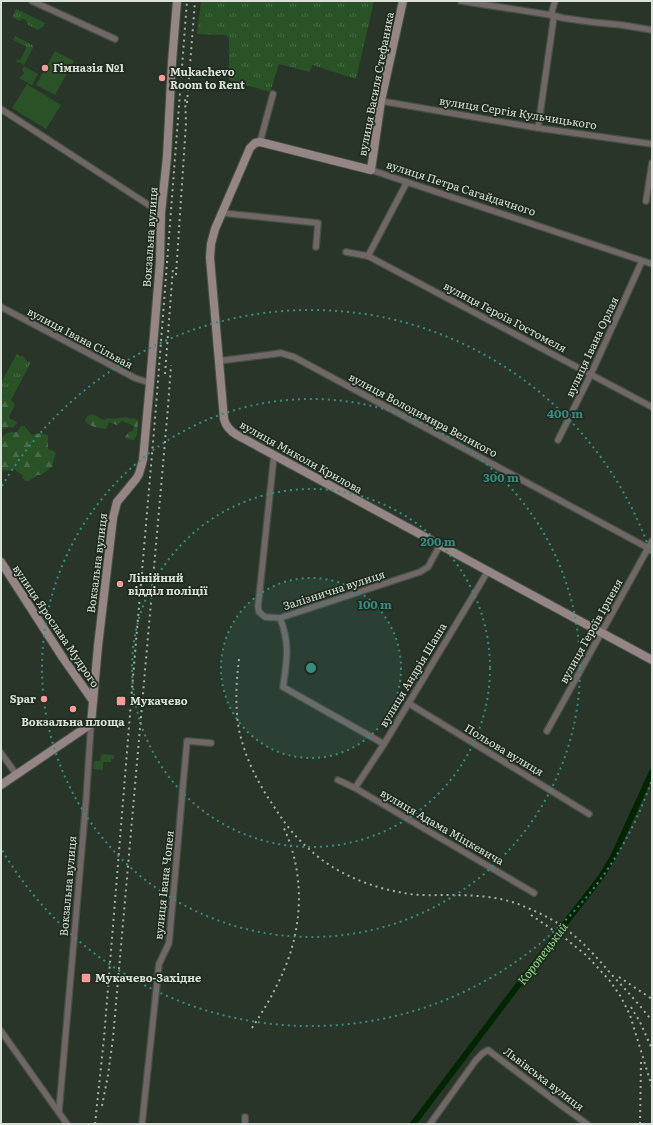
<svg xmlns="http://www.w3.org/2000/svg" width="653" height="1125" font-family="Literata,serif">
<defs>
<pattern id="grass-tufts" width="24" height="20" patternUnits="userSpaceOnUse"><rect width="24" height="20" fill="#295227"/><path d="M3 7l-1-3M5 7V3M7 7l1-3M15 17l-1-3M17 17v-4M19 17l1-3" fill="none" stroke="#476b46"/></pattern>
<pattern id="forest-firs" width="22" height="20" patternUnits="userSpaceOnUse"><rect width="22" height="20" fill="#295227"/><path d="M5 1l3.5 6h-7zM16 11l3.5 6h-7z" fill="#476b46"/></pattern>
</defs>
<rect width="100%" height="100%" fill="#293528"/>
<!-- grass -->
<g fill="url(#grass-tufts)">
<path d="M 201,1 L 374,1 L 356,79 L 312,65 L 310,72 L 279,64 L 270,92 L 229,80 L 229,38 L 226,35 L 197,34 Z"/>
<path d="M 16,9 L 45,23 L 43,27 L 40,28 L 38,30 L 28,25 L 26,20 L 23,19 L 20,21 L 12,17 Z"/>
<path d="M 15,36 L 34,46 L 24,65 L 19,62 L 16,63 L 17,59 L 20,60 L 27,47 L 13,40 Z"/>
<path d="M 24,66 L 38,74 L 32,85 L 19,78 L 23,75 L 24,73 L 22,70 Z"/>
<path d="M 17,354 L 21,357 L 22,355 L 23,356 L 27,361 L 31,362 L 11,400 L 1,394 L 1,382 Z"/>
</g>
<!-- forest -->
<g fill="url(#forest-firs)">
<path d="M 1,395 L 8,397 L 15,404 L 13,409 L 9,416 L 10,419 L 16,421 L 17,424 L 12,428 L 9,427 L 3,429 L 1,428 Z"/>
<path d="M 93,414 L 101,419 L 105,420 L 107,418 L 114,419 L 126,417 L 132,419 L 133,418 L 138,420 L 137,435 L 134,440 L 127,439 L 125,437 L 129,432 L 133,431 L 134,426 L 122,421 L 117,425 L 109,422 L 106,429 C 100,428 89,427 85,421 L 87,416 Z"/>
<path d="M 21,426 L 23,426 C 28,428 28,432 32,435 L 40,433 L 48,435 L 48,449 L 54,451 L 56,454 L 53,461 L 53,466 L 41,475 L 37,475 L 29,481 L 25,481 L 22,477 L 23,475 L 16,471 L 15,469 L 8,471 L 3,470 L 1,471 L 1,439 C 4,432 11,432 17,432 Z"/>
</g>
<!-- green -->
<g fill="#295227">
<path d="M 55,51 L 74,61 L 55,95 L 36,85 Z"/>
<path d="M 27,84 L 61,105 L 46,129 L 12,108 Z"/>
<path d="M 101,754 L 114,755 L 114,759 L 111,759 L 111,762 L 103,762 L 103,770 L 93,769 L 94,761 L 100,761 Z"/>
</g>
<g fill="none" stroke-linecap="round" stroke-linejoin="round">
<!-- canal -->
<path stroke="#002500" stroke-width="6" d="M 413,1124 L 560,930 L 601,877 L 613,857 L 652,772"/>
<defs>
<g id="street">
<path d="M 32,1 L 115,39"/>
<path d="M 461,1 L 551,15 L 563,18 L 591,22 L 622,25 L 652,30"/>
<path d="M 551,15 L 555,1"/>
<path d="M 381,101 L 538,128 L 652,144"/>
<path d="M 1,109 L 161,213"/>
<path d="M 538,128 L 554,16"/>
<path d="M 260,142 L 273,94"/>
<path d="M 371,170 L 652,264"/>
<path d="M 646,201 L 652,163"/>
<path d="M 222,213 L 318,223 L 316,247"/>
<path d="M 346,252 L 368,256 L 652,407"/>
<path d="M 368,256 L 407,182"/>
<path d="M 1,307 L 135,378 L 150,383"/>
<path d="M 218,361 L 274,354 L 281,353 L 294,357 L 652,550"/>
<path d="M 558,440 L 591,374 L 642,261"/>
<path d="M 274,455 L 258,607 L 259,612 L 265,617 L 280,618 L 420,572 L 428,567 L 440,545"/>
<path d="M 280,618 C 290,643 287,660 283,687 L 384,744"/>
<path d="M 408,703 L 589,814"/>
<path d="M 547,731 L 652,541"/>
<path d="M 1,753 L 16,774"/>
<path d="M 338,780 L 355,788 L 534,893"/>
<path d="M 355,788 L 384,744 L 488,571"/>
<path d="M 1,1031 L 67,1124"/>
<path d="M 59,1111 L 86,801 L 91,724"/>
<path d="M 245,1117 L 245,1124"/>
<path d="M 142,1124 L 159,964 L 169,943 L 187,741 L 211,743"/>
<path d="M 430,1124 L 476,1060 L 483,1053 L 488,1050 L 562,1106 L 587,1124"/>
</g>
<g id="secondary">
<path d="M 403,1 L 381,101 L 371,170 L 260,142 L 255,143 L 250,148 L 215,229 L 211,244 L 210,258 L 224,419 C 226,427 230,431 237,435 L 652,660"/>
<path d="M 1,562 L 63,658 L 93,701"/>
<path d="M 1,785 L 91,724 L 98,646 L 113,518 L 117,502 L 136,479 L 139,474 L 143,460 L 150,383 L 160,262 L 161,213 L 167,157 L 172,62 L 177,1"/>
</g>
</defs>
<!-- street casing -->
<use href="#street" stroke="#455144" stroke-width="8"/>
<!-- secondary casing -->
<use href="#secondary" stroke="#455144" stroke-width="10"/>
<!-- street -->
<use href="#street" stroke="#716767" stroke-width="5.5"/>
<!-- secondary -->
<use href="#secondary" stroke="#958585" stroke-width="8"/>
<!-- rail -->
<g stroke="#a8b1a7" stroke-width="2" stroke-dasharray="2 4" stroke-linecap="butt">
<path d="M 187,103 L 195,1"/>
<path d="M 176,275 L 186,123 L 185,96"/>
<path d="M 165,374 L 173,268"/>
<path d="M 239,659 C 236,683 235,706 239,730 C 245,757 257,782 273,805 C 283,821 294,836 308,848 C 334,873 369,887 404,893 C 418,896 433,895 447,895 C 472,895 500,896 523,906 C 540,913 557,921 571,933 C 586,945 599,960 612,975 C 626,990 640,1005 652,1021"/>
<path d="M 531,915 L 566,939 L 587,956 L 610,981 L 621,997 L 630,1015 L 652,1087"/>
<path d="M 619,977 L 652,999"/>
<path d="M 631,1007 L 640,1022 L 652,1049"/>
<path d="M 252,1028 C 261,1014 270,1000 277,985 C 303,935 307,877 283,826"/>
<path d="M 102,1106 L 108,1075 L 113,1038 L 168,407 L 171,365"/>
<path d="M 95,1124 L 104,1038 L 133,677 L 156,407 L 187,1"/>
<path d="M 640,1124 L 641,1061"/>
</g>
</g>
<!-- distance rings -->
<circle cx="311" cy="668" r="90" fill="#378b83" fill-opacity=".12"/>
<g fill="none" stroke="#378b83" stroke-width="2" stroke-dasharray="2 4">
<circle cx="311" cy="668" r="90"/>
<circle cx="311" cy="668" r="179"/>
<circle cx="311" cy="668" r="269"/>
<path d="M651 782A359 359 0 0 1 2 850M2 486A359 359 0 0 1 651 554"/>
</g>
<!-- markers -->
<g fill="#f59b9b" stroke="#1f2b1e" stroke-width="1.5">
<circle cx="45" cy="68" r="4"/>
<circle cx="162" cy="78" r="4"/>
<circle cx="120" cy="584" r="4"/>
<circle cx="44" cy="699" r="4"/>
<rect x="116" y="696" width="10" height="10" rx="2"/>
<circle cx="73" cy="709" r="4"/>
<rect x="81" y="973" width="10" height="10" rx="2"/>
</g>
<g text-anchor="middle" stroke-width="3.5" stroke-linejoin="round" paint-order="stroke">
<!-- poi labels -->
<g font-size="11" font-weight="bold" fill="#d9e1d8" stroke="#1f2b1e" text-anchor="start">
<text x="53" y="72">Гімназія №1</text>
<text x="170" y="76">Mukachevo<tspan x="170" dy="13">Room to Rent</tspan></text>
<text x="128" y="582">Лінійний<tspan x="128" dy="13">відділ поліції</tspan></text>
<text x="36" y="703" text-anchor="end">Spar</text>
<text x="130" y="705">Мукачево</text>
<text x="73" y="726" text-anchor="middle">Вокзальна площа</text>
<text x="95" y="982">Мукачево-Західне</text>
</g>
<!-- street labels -->
<g font-size="11" fill="#d9e1d8" stroke="#1f2b1e">
<text transform="translate(376 84) rotate(-79)" y="4">вулиця Василя Стефаника</text>
<text transform="translate(518 113) rotate(9)" y="4">вулиця Сергія Кульчицького</text>
<text transform="translate(461 188) rotate(18)" y="4">вулиця Петра Сагайдачного</text>
<text transform="translate(150 237) rotate(-86)" y="4">Вокзальна вулиця</text>
<text transform="translate(505 317) rotate(28)" y="4">вулиця Героїв Гостомеля</text>
<text transform="translate(80 338) rotate(28)" y="4">вулиця Івана Сільвая</text>
<text transform="translate(592 347) rotate(-65)" y="4">вулиця Івана Орлая</text>
<text transform="translate(423 415) rotate(28)" y="4">вулиця Володимира Великого</text>
<text transform="translate(301 457) rotate(29)" y="4">вулиця Миколи Крилова</text>
<text transform="translate(97 563) rotate(-83)" y="4">Вокзальна вулиця</text>
<text transform="translate(334 590) rotate(-18)" y="4">Залізнична вулиця</text>
<text transform="translate(56 626) rotate(56)" y="4">вулиця Ярослава Мудрого</text>
<text transform="translate(591 631) rotate(-61)" y="4">вулиця Героїв Ірпеня</text>
<text transform="translate(413 675) rotate(-59)" y="4">вулиця Андрія Шаша</text>
<text transform="translate(504 750) rotate(31)" y="4">Польова вулиця</text>
<text transform="translate(442 827) rotate(30)" y="4">вулиця Адама Міцкевича</text>
<text transform="translate(164 885) rotate(-84)" y="4">вулиця Івана Чопея</text>
<text transform="translate(68 886) rotate(-85)" y="4">Вокзальна вулиця</text>
<text transform="translate(544 1079) rotate(37)" y="4">Львівська вулиця</text>
</g>
<!-- water labels -->
<g font-size="12" font-style="italic" fill="#89d484" stroke="#1f2b1e">
<text transform="translate(543 954) rotate(-53)" y="4">Коропецький</text>
</g>
</g>
<circle cx="311" cy="668" r="6" fill="#378b83" stroke="#1f2b1e" stroke-width="2"/>
<g font-size="12" text-anchor="middle" font-weight="bold" fill="#378b83" stroke="#1f2b1e" stroke-width="3.5" stroke-linejoin="round" paint-order="stroke">
<text x="565" y="418">400 m</text>
<text x="501" y="482">300 m</text>
<text x="438" y="546">200 m</text>
<text x="375" y="609">100 m</text>
</g>
<!-- border -->
<rect width="653" height="1125" fill="none" stroke="#d9e1d8" stroke-width="4"/>
</svg>
